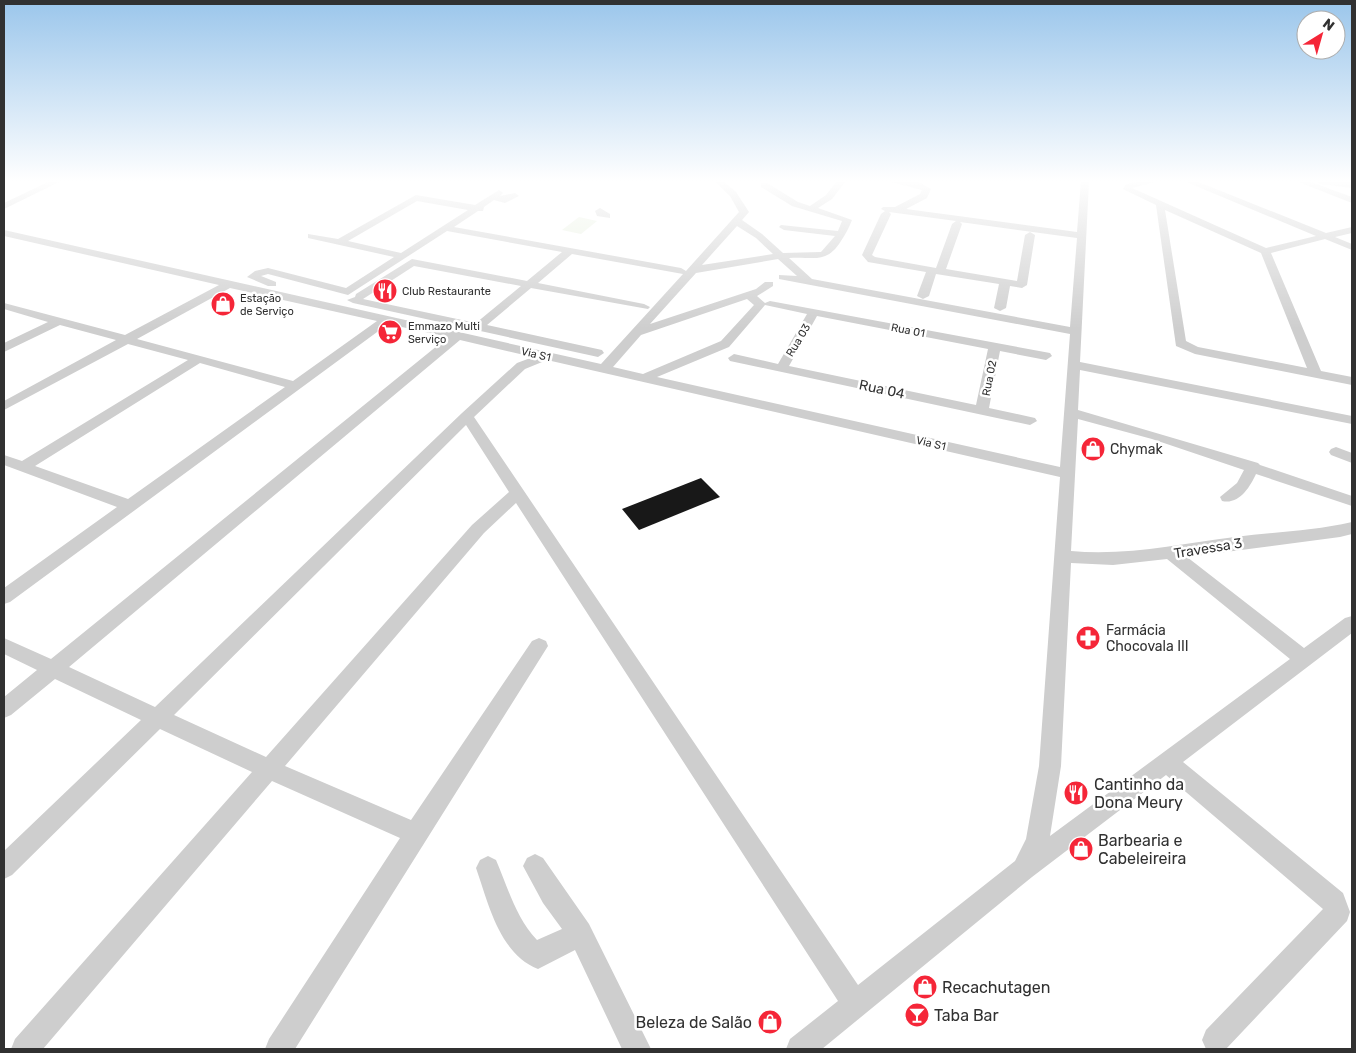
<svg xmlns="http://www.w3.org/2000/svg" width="1356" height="1053" font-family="Rubik,sans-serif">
<rect width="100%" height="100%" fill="#fff"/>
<!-- green -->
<path fill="#e7efde" d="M 579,217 L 597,221 L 581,234 L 562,230 Z"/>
<!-- building -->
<path fill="#181818" d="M 701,478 L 720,497 L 639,530 L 622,509 Z"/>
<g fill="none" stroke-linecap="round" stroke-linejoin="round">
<!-- minor -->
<g fill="#cecece" fill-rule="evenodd">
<path d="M 50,181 L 61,181 L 4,209 L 4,203 Z"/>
<path d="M 714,181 L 723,181 L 736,192 L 749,212 L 742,220 L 762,234 L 783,253 L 821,252 L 835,236 L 784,230 L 779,227 L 781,225 L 838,231 L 842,221 L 792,206 L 761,187 L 761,183 L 767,183 L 798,202 L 810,206 L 826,195 L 837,181 L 846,181 L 832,199 L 818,208 L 852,220 C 849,228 845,235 841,241 C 826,265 813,256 789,258 L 812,279 L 1070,327 L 1077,238 L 960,222 L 962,224 L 946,269 L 1017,281 L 1025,235 L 1030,232 L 1035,235 L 1027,285 L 1022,288 L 1010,286 L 1006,308 L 1000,311 L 994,308 L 999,284 L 936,274 L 929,296 L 923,299 L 917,296 L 926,272 L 868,262 L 862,255 L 881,214 L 885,211 L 881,209 L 883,207 L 895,207 L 920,194 L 922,190 L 887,181 L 919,182 L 931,189 L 927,198 L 906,209 L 1077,232 L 1081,181 L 1089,181 L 1080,362 L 1352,416 L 1352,424 L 1080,370 L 1078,410 L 1258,463 L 1260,465 L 1352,496 L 1352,506 L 1256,474 C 1250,487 1239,505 1222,501 L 1220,497 L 1237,483 L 1244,470 L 1152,439 L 1078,419 L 1071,551 C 1127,556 1180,544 1235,537 C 1274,532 1313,531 1352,522 L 1352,534 L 1340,537 L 1187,557 L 1304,648 L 1345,618 L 1352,616 L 1352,633 L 1183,762 L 1343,893 L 1350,912 L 1347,921 L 1226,1049 L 1206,1049 L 1202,1040 L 1206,1030 L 1323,909 L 1166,775 L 1032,877 L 822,1049 L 786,1049 L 790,1039 L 838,1001 L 516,503 L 484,533 L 285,766 L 411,820 L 532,641 L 539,638 L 546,641 L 548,646 L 295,1049 L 265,1049 L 269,1039 L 400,838 L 272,781 L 43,1049 L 11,1049 L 15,1039 L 252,772 L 160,729 L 12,875 L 4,879 L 4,851 L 141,720 L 55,679 L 11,715 L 4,718 L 4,697 L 37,670 L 4,654 L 4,638 L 51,659 L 448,337 L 388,324 L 10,602 L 4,604 L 4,588 L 117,507 L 4,465 L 4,455 L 22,461 L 188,360 L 128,344 L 4,410 L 4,401 L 116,340 L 60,325 L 4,352 L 4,343 L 48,322 L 4,309 L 4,303 L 125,335 L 219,285 L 4,236 L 4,230 L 601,364 L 683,274 L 572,254 L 538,283 L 644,304 L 650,307 L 648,309 L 531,288 L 487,325 L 602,350 L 604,353 L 598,357 L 353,303 L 347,300 L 355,297 L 356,294 L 412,259 L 527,281 L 562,252 L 447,231 L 348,295 L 268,274 L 261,276 L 276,282 L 276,286 L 268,286 L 247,277 L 255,271 L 268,268 L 346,288 L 394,257 L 308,238 L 308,234 L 338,239 L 416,195 L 475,205 L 499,190 L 503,193 L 500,196 L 515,193 L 519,196 L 505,203 L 494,200 L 484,207 L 483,211 L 478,211 L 454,227 L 681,268 L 686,271 L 739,212 L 730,196 ZM 417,201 L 468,210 L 401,253 L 348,241 ZM 889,212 L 956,221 L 952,224 L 936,268 L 875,257 L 872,255 L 891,214 ZM 737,226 L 756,238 L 773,254 L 702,265 ZM 778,259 L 797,276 L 779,275 L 779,279 L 1070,334 L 1060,467 L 657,377 L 729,347 L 765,305 L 807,314 L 778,364 L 734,354 L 728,358 L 730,361 L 1030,425 L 1037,421 L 1035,418 L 989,408 L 1000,351 L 1046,360 L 1052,356 L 1050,353 L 770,301 L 765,303 L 757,296 L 773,286 L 773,282 L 765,282 L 756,289 L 650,324 L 696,273 ZM 414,266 L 521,286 L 476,323 L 363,299 ZM 230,288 L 377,321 L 293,381 L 137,339 ZM 747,299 L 754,305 L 721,341 L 643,374 L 613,367 L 641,335 ZM 817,316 L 988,349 L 976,405 L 789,366 ZM 460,340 L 533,357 L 517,363 L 462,413 L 155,707 L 69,667 ZM 547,360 L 1060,477 L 1039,766 L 1026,839 L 1015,861 L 858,985 L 474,417 L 525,369 ZM 200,363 L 285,387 L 128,499 L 35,466 ZM 466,425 L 509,492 L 472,525 L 266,757 L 174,715 ZM 1167,559 L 1290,659 L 1050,836 L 1061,766 L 1071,563 L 1113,565 Z"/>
<path d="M 1141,181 L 1159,181 L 1132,188 L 1266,248 L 1316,236 L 1184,181 L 1196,181 L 1326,233 L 1352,227 L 1352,233 L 1335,237 L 1352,244 L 1352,250 L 1325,239 L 1271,253 L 1321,371 L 1352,377 L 1352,385 L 1195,354 L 1176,346 L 1156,205 L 1123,189 L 1126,184 ZM 1165,210 L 1261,253 L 1307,368 L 1198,347 L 1186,341 Z"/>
<path d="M 1296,181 L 1308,181 L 1352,197 L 1352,203 Z"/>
<path d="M 1316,181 L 1352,182 L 1352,188 L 1320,184 Z"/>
<path d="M 600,208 L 610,214 L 610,218 L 597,216 L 595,211 Z"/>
<path d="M 1336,447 L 1352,453 L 1352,463 L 1331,455 L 1329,452 L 1331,449 Z"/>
<path d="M 535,854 L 543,858 L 589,924 L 651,1049 L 622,1049 L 575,950 L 538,969 C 499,953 489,905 476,868 L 480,860 L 488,856 L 496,860 C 508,888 516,918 537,940 L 562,929 L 543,903 L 523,866 L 527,858 Z"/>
</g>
</g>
<!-- sky -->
<linearGradient id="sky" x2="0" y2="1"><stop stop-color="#9bc6eb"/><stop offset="0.55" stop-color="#fff"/><stop offset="1" stop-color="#fff" stop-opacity="0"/></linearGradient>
<rect width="1356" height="329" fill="url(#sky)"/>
<!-- icons -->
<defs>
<symbol id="restaurant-disc" viewBox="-11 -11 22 22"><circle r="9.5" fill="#f52638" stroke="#fff"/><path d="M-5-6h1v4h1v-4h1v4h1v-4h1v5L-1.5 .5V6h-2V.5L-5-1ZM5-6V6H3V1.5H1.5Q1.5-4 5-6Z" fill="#fff"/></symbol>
<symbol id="shop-disc" viewBox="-11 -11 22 22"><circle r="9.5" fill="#f52638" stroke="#fff"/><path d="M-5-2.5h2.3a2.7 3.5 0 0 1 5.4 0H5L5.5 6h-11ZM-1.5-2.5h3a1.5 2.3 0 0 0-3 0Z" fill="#fff"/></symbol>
<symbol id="supermarket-disc" viewBox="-11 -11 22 22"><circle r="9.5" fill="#f52638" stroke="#fff"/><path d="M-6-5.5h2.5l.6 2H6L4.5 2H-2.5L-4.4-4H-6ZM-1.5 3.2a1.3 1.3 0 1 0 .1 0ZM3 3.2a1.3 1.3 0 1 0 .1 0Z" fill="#fff"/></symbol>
<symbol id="pharmacy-disc" viewBox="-11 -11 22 22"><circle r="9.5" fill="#f52638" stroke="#fff"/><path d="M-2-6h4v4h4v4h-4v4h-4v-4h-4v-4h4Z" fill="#fff"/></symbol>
<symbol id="bar-disc" viewBox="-11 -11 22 22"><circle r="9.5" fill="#f52638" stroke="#fff"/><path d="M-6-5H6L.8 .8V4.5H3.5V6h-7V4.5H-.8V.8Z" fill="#fff"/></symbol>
</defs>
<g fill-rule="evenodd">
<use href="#restaurant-disc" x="371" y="277" width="28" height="28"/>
<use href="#shop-disc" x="209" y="290" width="28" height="28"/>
<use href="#supermarket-disc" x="376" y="318" width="28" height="28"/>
<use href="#shop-disc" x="1079" y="435" width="28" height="28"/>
<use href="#pharmacy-disc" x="1074" y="624" width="28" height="28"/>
<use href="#restaurant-disc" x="1062" y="779" width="28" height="28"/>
<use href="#shop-disc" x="1067" y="835" width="28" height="28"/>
<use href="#shop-disc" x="911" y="973" width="28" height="28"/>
<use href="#bar-disc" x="903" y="1001" width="28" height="28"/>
<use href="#shop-disc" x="756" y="1008" width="28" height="28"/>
</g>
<g text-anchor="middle" stroke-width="5" stroke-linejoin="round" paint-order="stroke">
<!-- far-poi labels -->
<g font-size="11" fill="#313131" stroke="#fff" text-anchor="start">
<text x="402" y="295">Club Restaurante</text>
<text x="240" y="302">Estação<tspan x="240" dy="13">de Serviço</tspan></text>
<text x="408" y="330">Emmazo Multi<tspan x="408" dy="13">Serviço</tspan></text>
</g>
<!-- far-street labels -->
<g font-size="11" fill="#313131" stroke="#fff">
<text transform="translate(908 330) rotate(11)" y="4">Rua 01</text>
<text transform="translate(798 340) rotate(-59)" y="4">Rua 03</text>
<text transform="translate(536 354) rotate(13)" y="4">Via S1</text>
<text transform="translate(989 378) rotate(-79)" y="4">Rua 02</text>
<text transform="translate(931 443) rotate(13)" y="4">Via S1</text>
</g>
<!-- street labels -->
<g font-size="14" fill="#313131" stroke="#fff">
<text transform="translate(882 389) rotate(12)" y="5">Rua 04</text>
<text transform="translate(1208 548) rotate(-9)" y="5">Travessa 3</text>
</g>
<!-- poi labels -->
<g font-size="14" fill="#313131" stroke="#fff" text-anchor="start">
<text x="1110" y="454">Chymak</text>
<text x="1106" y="635">Farmácia<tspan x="1106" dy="16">Chocovala III</tspan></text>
</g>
<!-- near-poi labels -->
<g font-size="16" fill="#313131" stroke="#fff" text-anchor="start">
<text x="1094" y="790">Cantinho da<tspan x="1094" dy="18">Dona Meury</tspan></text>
<text x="1098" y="846">Barbearia e<tspan x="1098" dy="18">Cabeleireira</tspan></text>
<text x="942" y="993">Recachutagen</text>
<text x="934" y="1021">Taba Bar</text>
<text x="752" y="1028" text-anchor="end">Beleza de Salão</text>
</g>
</g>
<!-- border -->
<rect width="1356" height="1053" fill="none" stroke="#313131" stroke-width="10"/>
<!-- north arrow -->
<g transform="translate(1321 35) rotate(37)"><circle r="24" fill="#ffffff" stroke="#adadad"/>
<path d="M0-4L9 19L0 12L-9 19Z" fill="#f52638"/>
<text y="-8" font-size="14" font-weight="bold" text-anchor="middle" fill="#313131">N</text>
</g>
</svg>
